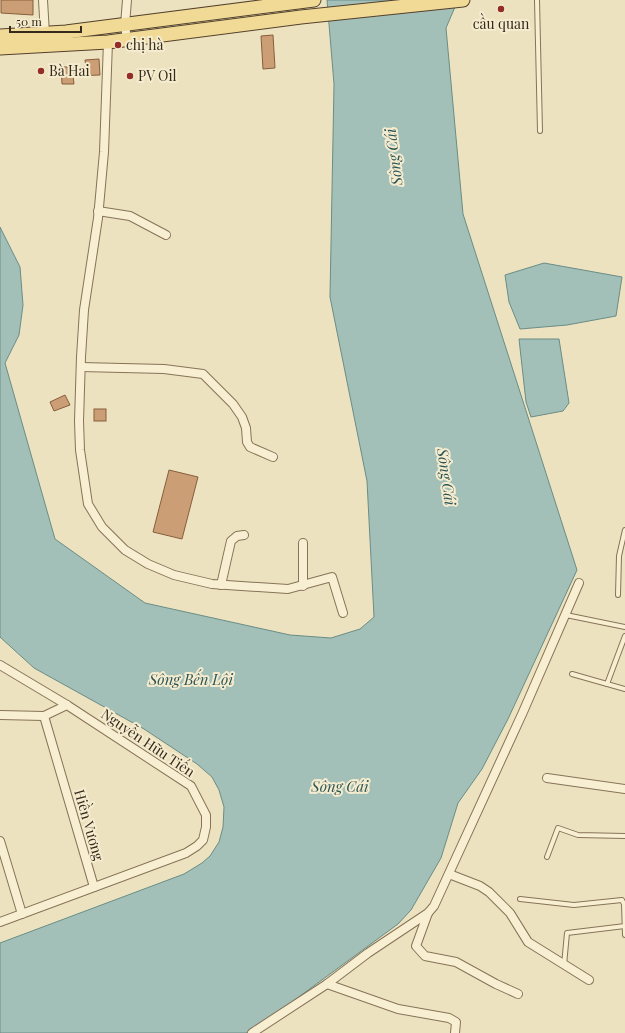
<svg xmlns="http://www.w3.org/2000/svg" width="625" height="1033" font-family="'Playfair Display',serif">
<rect width="100%" height="100%" fill="#ede2bf"/>
<!-- water -->
<g fill="#a2bfb8" stroke="#6a8d86">
<path d="M 327,0 L 458,0 L 446,28 L 463,214 L 577,570 L 508,719 L 482,769 L 458,803 L 441,858 L 411,910 L 398,924 L 262,1024 L 246,1033 L 0,1033 L 0,943 L 184,874 L 202,863 L 210,856 L 219,842 L 223,827 L 224,807 L 219,790 L 212,777 L 197,764 L 144,729 L 34,668 L 0,637 L 0,227 L 20,267 L 23,305 L 19,335 L 5,363 L 55,539 L 145,603 L 290,635 L 331,638 L 360,629 L 374,617 L 367,481 L 330,297 L 334,84 Z"/>
<path d="M 544,263 L 622,277 L 616,316 L 567,325 L 520,329 L 509,302 L 505,275 Z"/>
<path d="M 519,339 L 559,339 L 569,403 L 563,411 L 531,417 L 526,402 Z"/>
</g>
<!-- building -->
<g fill="#cc9e75" stroke="#855e3e">
<path d="M 1,0 L 33,0 L 33,15 L 1,13 Z"/>
<path d="M 273,35 L 275,68 L 263,69 L 261,36 Z"/>
<path d="M 99,59 L 100,75 L 73,76 L 74,84 L 62,84 L 61,67 L 86,67 L 85,60 Z"/>
<path d="M 65,395 L 70,405 L 54,411 L 50,402 Z"/>
<rect x="94" y="409" width="12" height="12"/>
<path d="M 169,470 L 198,477 L 182,539 L 153,532 Z"/>
</g>
<g fill="none" stroke-linecap="round" stroke-linejoin="round">
<defs>
<g id="lane">
<path d="M 537,0 L 540,131"/>
<path d="M 618,595 L 619,556 L 625,530"/>
<path d="M 566,615 L 625,627"/>
<path d="M 572,674 L 625,689"/>
<path d="M 607,684 L 625,636"/>
<path d="M 547,857 L 558,828 L 578,835 L 625,836"/>
<path d="M 520,899 L 574,905 L 622,900 L 624,904 L 625,935"/>
<path d="M 564,965 L 567,933 L 625,926"/>
</g>
<g id="street">
<path d="M 43,0 L 45,34"/>
<path d="M 127,40 L 125,25 L 127,0"/>
<path d="M 108,42 L 104,152 L 98,218 L 84,310 L 81,357 L 79,421 L 80,450 L 88,504 L 102,527 L 125,550 L 148,564 L 174,575 L 212,584 L 288,589 L 332,577 L 343,613"/>
<path d="M 98,211 L 130,216 L 166,235"/>
<path d="M 81,367 L 164,369 L 203,374 L 233,404 L 242,417 L 246,428 L 247,442 L 250,447 L 273,457"/>
<path d="M 303,543 L 303,586"/>
<path d="M 221,585 L 231,541 L 237,536 L 244,535"/>
<path d="M 0,665 L 67,705 L 191,786 L 206,815 L 206,827 L 203,840 L 197,846 L 186,853 L 0,922"/>
<path d="M 0,715 L 44,716 L 67,705"/>
<path d="M 44,716 L 94,887"/>
<path d="M 547,778 L 625,789"/>
<path d="M 0,841 L 22,914"/>
<path d="M 449,874 L 480,886 L 489,892 L 510,913 L 528,942 L 589,980"/>
<path d="M 428,913 L 416,946 L 425,956 L 456,962 L 496,984 L 518,994"/>
<path d="M 327,984 L 398,1009 L 449,1018 L 456,1022 L 455,1033"/>
<path d="M 252,1033 L 327,984 L 368,953 L 428,913 L 434,906 L 523,712 L 579,583"/>
</g>
<g id="primary">
<path d="M 0,36 L 66,32 L 314,0"/>
<path d="M 0,48 L 108,42 L 301,17 L 463,0"/>
</g>
</defs>
<!-- lane casing -->
<use href="#lane" stroke="#867358" stroke-width="6"/>
<!-- street casing -->
<use href="#street" stroke="#867358" stroke-width="10"/>
<!-- primary casing -->
<use href="#primary" stroke="#53412c" stroke-width="15"/>
<!-- lane -->
<use href="#lane" stroke="#f8efd2" stroke-width="4"/>
<!-- street -->
<use href="#street" stroke="#f8efd2" stroke-width="8"/>
<!-- primary -->
<use href="#primary" stroke="#f1da96" stroke-width="13"/>
</g>
<!-- markers -->
<g fill="#942d28" stroke="#f5eccf" stroke-width="1.5">
<circle cx="501" cy="9" r="4"/>
<circle cx="118" cy="45" r="4"/>
<circle cx="41" cy="71" r="4"/>
<circle cx="130" cy="76" r="4"/>
</g>
<g text-anchor="middle" stroke-width="4" stroke-linejoin="round" paint-order="stroke">
<!-- poi labels -->
<g font-size="14" fill="#352a1c" stroke="#f5eccf" text-anchor="start">
<text x="501" y="29" text-anchor="middle">cầu quan</text>
<text x="126" y="50">chị hà</text>
<text x="49" y="76">Bà Hai</text>
<text x="138" y="81">PV Oil</text>
</g>
<!-- street labels -->
<g font-size="14" fill="#352a1c" stroke="#f5eccf">
<text transform="translate(148 743) rotate(34)" y="5">Nguyễn Hữu Tiến</text>
<text transform="translate(89 825) rotate(74)" y="5">Hiền Vương</text>
</g>
<!-- water labels -->
<g font-size="15" font-style="italic" fill="#2b5555" stroke="#f5eccf">
<text transform="translate(394 157) rotate(-97)" y="5">Sông Cái</text>
<text transform="translate(446 477) rotate(82)" y="5">Sông Cái</text>
<text x="191" y="685">Sông Bến Lội</text>
<text x="340" y="792">Sông Cái</text>
</g>
</g>
<!-- scale -->
<path d="M10 26v6h71v-6" fill="none" stroke="#352a1c" stroke-width="2"/>
<text x="16" y="26" font-size="12" fill="#352a1c" stroke="#f5eccf" stroke-width="3" paint-order="stroke">50 m</text>
</svg>
